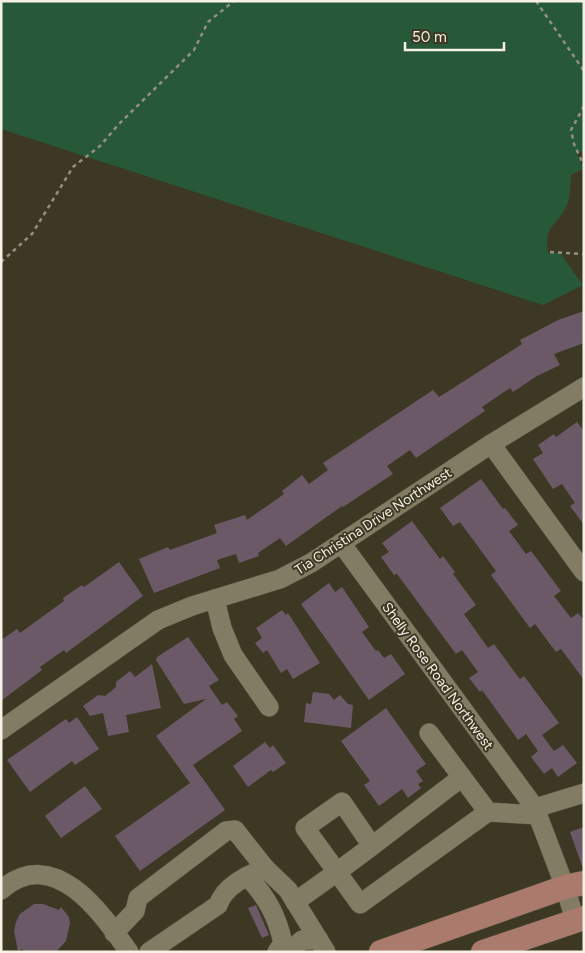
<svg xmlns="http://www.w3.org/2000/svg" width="585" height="953" font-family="Figtree,sans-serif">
<rect width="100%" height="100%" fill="#3d3823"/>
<!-- green -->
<path fill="#275939" d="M 1,1 L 584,1 L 584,158 L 581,151 L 577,153 L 583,169 L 571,175 C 570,185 571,198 566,207 C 556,227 544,224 548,253 L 560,253 L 583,285 L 543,305 L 1,129 Z"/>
<!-- building -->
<g fill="#6c5967">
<path d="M 584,311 L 584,343 L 554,354 L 560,365 L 537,376 L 513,392 L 510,388 L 482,407 L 485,411 L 416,458 L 410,450 L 387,466 L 393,474 L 343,507 L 342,506 L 286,546 L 280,538 L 258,553 L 259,556 L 239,563 L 236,554 L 217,560 L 220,568 L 154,593 L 139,559 L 168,547 L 170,550 L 217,533 L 214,525 L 245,515 L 247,520 L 284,494 L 282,491 L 302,475 L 309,484 L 328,470 L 323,463 L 433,390 L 439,397 L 522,344 L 520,340 L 558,320 Z"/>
<path d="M 577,422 L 584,431 L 584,525 L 570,506 L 575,503 L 562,484 L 553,489 L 533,459 L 543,453 L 538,445 L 554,434 L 556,437 Z"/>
<path d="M 481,479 L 503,509 L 505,508 L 518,525 L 509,531 L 526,554 L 531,551 L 561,591 L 554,596 L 571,618 L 578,613 L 584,620 L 584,680 L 561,649 L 556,652 L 535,624 L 530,628 L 491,575 L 496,571 L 460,522 L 453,526 L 440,508 Z"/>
<path d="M 412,521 L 440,559 L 443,556 L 455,572 L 453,574 L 476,605 L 464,614 L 488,648 L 494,644 L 516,674 L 520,679 L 524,676 L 559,723 L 542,735 L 554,751 L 563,745 L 577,763 L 558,777 L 552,768 L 544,774 L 531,757 L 538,751 L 526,734 L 518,740 L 482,690 L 480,692 L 469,678 L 478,672 L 462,650 L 456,654 L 397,574 L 394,575 L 381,557 L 389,552 L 382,543 Z"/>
<path d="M 119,562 L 143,596 L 66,653 L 64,650 L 40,667 L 42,670 L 1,701 L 1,640 L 17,629 L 20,633 L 64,601 L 63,598 L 82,585 L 84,587 Z"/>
<path d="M 329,583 L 335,592 L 342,587 L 369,627 L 362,632 L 376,651 L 378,650 L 384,658 L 391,654 L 405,674 L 369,700 L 301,604 Z"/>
<path d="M 282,610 L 286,615 L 288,613 L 320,663 L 293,679 L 287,669 L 281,673 L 267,650 L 263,653 L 255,643 L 262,638 L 256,628 Z"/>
<path d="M 188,637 L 219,680 L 209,686 L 222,705 L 227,702 L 238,716 L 234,719 L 242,731 L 193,765 L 225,810 L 140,871 L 115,836 L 190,783 L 156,736 L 206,699 L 184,704 L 156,660 L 157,657 Z"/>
<path d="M 152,664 L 161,708 L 126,715 L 129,732 L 108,736 L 103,713 L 90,716 L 83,706 L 98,695 L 105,696 L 116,687 L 116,682 L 130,671 L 135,677 Z"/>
<path d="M 313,692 L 329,694 L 334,700 L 340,695 L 348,704 L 353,705 L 351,728 L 304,722 L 306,703 L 311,704 Z"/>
<path d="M 386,708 L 426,764 L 416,771 L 423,781 L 418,784 L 421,788 L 408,798 L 402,789 L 379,806 L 364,785 L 370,781 L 341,741 Z"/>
<path d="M 77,717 L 99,749 L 75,765 L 72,761 L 30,792 L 7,760 L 66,719 L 69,723 Z"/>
<path d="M 265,742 L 270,748 L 273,745 L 286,763 L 273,772 L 271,770 L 248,787 L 233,766 Z"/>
<path d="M 85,786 L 102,809 L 61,838 L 45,816 Z"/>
<path d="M 584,827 L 584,866 L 582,866 L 570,832 Z"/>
<path d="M 34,904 L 43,904 L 59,910 L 61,907 L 69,917 L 70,923 L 66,941 L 56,952 L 25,952 L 22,949 L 18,951 L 14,931 L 16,922 L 20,914 Z"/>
<path d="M 256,905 L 269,935 L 262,938 L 248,908 Z"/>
</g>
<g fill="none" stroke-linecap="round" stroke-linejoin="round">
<defs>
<g id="minor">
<path d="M 491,444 L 584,572"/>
<path d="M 341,543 L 535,808 L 565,887 L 575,920"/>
<path d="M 215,599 L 222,628 L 233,655 L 269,707"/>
<path d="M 1,730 L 158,620 L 192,606 L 280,579 L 311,563 L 491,444 L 584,387"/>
<path d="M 429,733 L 488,812 L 538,815"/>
<path d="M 535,808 L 584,793"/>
<path d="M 372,846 L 337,872 L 305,828 L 342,802 L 372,846 L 462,777"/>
<path d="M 247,876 C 267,897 277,916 283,943 L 277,952"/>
<path d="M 1,890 C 54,844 101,912 129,952"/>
<path d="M 295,902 L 337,872 L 360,904 L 488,812"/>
<path d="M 114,933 L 135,911 L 138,898 L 226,831 L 235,830 L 265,868"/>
<path d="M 149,952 L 218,905 C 225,885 247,876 265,868 L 288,890 L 326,952"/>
<path d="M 289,952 L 302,940 L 319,940"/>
</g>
<g id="major">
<path d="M 381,952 L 565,887 L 584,883"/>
<path d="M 483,952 L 584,918"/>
</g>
</defs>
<!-- minor casing -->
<use href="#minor" stroke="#5a5644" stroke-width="20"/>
<!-- major casing -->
<use href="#major" stroke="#5a5644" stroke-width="25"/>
<!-- path -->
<g stroke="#94907e" stroke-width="2.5" stroke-dasharray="4 4" stroke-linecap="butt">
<path d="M 536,1 L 584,71"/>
<path d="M 584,106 L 571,130 L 574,144 L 584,166"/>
<path d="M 550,252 L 584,254"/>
<path d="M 1,262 L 32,234 L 73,167 L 100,146 L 118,125 L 194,50 L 208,22 L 234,1"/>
</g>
<!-- minor -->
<use href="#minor" stroke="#827c65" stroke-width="19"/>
<!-- major -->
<use href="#major" stroke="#aa7a6c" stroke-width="24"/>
</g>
<g text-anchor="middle" stroke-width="4" stroke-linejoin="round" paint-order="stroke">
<!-- street labels -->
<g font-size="14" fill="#f5f2e5" stroke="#3d3823">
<text transform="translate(373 521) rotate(-33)" y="5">Tia Christina Drive Northwest</text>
<text transform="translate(438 676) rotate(54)" y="5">Shelly Rose Road Northwest</text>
</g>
</g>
<!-- border -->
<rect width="585" height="953" fill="none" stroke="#f5f2e5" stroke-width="5"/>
<!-- scale -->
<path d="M405 42v8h99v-8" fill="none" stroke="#f5f2e5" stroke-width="2.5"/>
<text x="412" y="42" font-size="15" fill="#f5f2e5" stroke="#3d3823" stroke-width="4" paint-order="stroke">50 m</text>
</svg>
